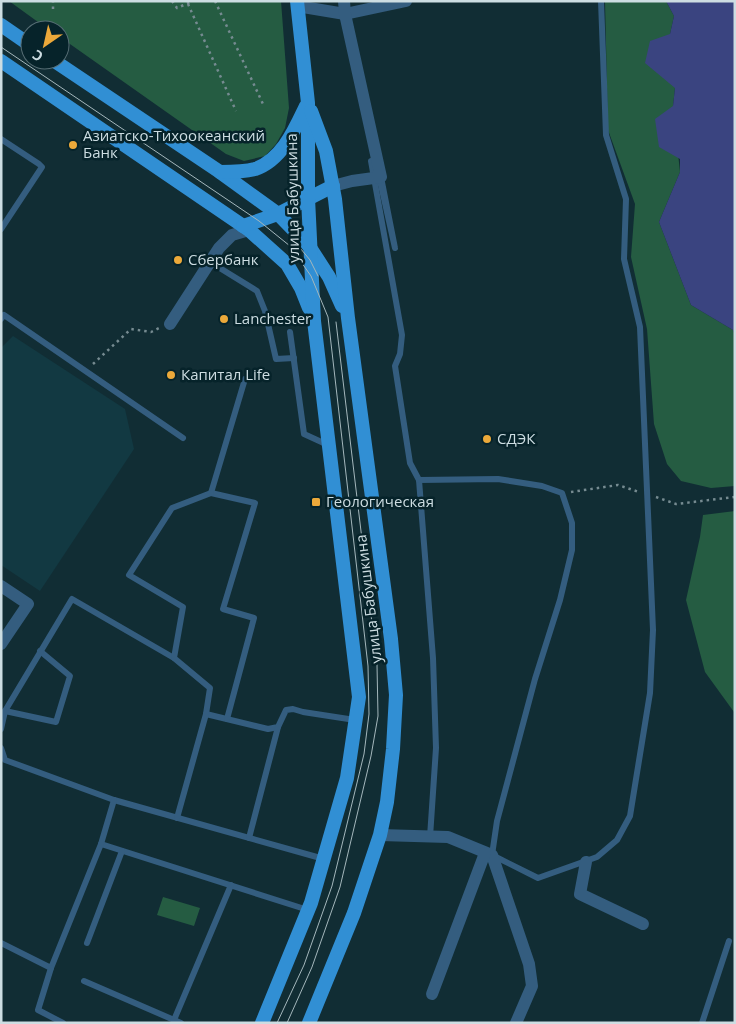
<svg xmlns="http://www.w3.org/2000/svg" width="736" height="1024" font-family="'Open Sans',sans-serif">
<rect width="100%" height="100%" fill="#112d34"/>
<!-- built -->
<path fill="#123942" d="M 13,336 L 125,409 L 134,449 L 40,591 L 1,565 L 1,348 Z"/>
<!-- green -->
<g fill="#255c42">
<path d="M 9,1 L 281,1 L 289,108 L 285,128 L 276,144 L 265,156 L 244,161 L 226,154 L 60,37 L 60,30 L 49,30 Z"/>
<path d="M 605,1 L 666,1 L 674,16 L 670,34 L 675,88 L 673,106 L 680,172 L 659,222 L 691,305 L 733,330 L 735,335 L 735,486 L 711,488 L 681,481 L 667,464 L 654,424 L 647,329 L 631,257 L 635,204 L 608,130 Z"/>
<path d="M 735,511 L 735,722 L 734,712 L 705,672 L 686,600 L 700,537 L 703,515 Z"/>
<path d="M 163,897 L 200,908 L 194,926 L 157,915 Z"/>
</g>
<!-- water -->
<path fill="#3a4480" d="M 666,1 L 735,1 L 735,335 L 733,330 L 691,305 L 659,222 L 680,172 L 680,159 L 659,147 L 655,119 L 673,106 L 675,88 L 645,63 L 650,41 L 670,34 L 674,16 Z"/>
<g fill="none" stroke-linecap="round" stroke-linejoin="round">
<!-- path -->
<g stroke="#768b91" stroke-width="2.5" stroke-dasharray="2.5 4" stroke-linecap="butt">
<path d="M 172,1 L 177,8 L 193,1"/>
<path d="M 215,1 L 263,104"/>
<path d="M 188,4 L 236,111"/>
<path d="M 53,9 L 53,1"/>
<path d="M 93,364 L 131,329 L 151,332 L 159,328"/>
<path d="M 571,492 L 618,485 L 639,492"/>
<path d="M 656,497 L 676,504 L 735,497"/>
</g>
<!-- service -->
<g stroke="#345d7f" stroke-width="6">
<path d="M 1,139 L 39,164 L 42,167 L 1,229"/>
<path d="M 371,161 L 402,335 L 400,354 L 395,366 L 410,463 L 419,480 L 433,658 L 436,748 L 430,837"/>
<path d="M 379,176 L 395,248 L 381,177"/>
<path d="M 210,262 L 257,291 L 265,311 L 276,359 L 294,358"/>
<path d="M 1,319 L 4,315 L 183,438"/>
<path d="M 290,332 L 304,434 L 328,445"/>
<path d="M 419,480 L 498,479 L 542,486 L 562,493 L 572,523 L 572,550 L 560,600 L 535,679 L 497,821 L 492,855 L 538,878 L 597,857 L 617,840 L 630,816 L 650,693 L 653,630 L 640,327 L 624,259 L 626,199 L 606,135 L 601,1"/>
<path d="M 5,711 L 56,722 L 70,676 L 40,651"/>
<path d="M 206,714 L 268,729 L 278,727 L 286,710 L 293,709 L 303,712 L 355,720"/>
<path d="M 227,719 L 254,618 L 223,609 L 255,503 L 211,493 L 245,379"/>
<path d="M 1,729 L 5,711 L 72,599 L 174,658"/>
<path d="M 1,748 L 5,760 L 114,800 L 324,859"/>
<path d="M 177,818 L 206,714 L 210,688 L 174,658 L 183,607 L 129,575 L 172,508 L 211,493"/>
<path d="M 249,838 L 278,727"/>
<path d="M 101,844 L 308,910"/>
<path d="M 1,943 L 51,968 L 101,844 L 114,800"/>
<path d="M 87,943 L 122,851"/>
<path d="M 51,968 L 38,1010 L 63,1023"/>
<path d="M 84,981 L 181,1023"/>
<path d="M 174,1020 L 231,885"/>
<path d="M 702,1023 L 729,941"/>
</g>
<!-- minor -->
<g stroke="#345d7f" stroke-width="12">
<path d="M 297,6 L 345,14 L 406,1"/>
<path d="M 333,186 L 352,181 L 381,177 L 345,14 L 344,1"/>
<path d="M 170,324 L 219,248 L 232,235 L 249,230"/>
<path d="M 1,586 L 28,604 L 1,644"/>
<path d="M 380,835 L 448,837 L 492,855 L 529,964 L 532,986 L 516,1023"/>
<path d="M 586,862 L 580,894 L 643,924"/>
<path d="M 432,994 L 485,853"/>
</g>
<!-- primary -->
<g stroke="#318fd4" stroke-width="14">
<path d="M 1,25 L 30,45"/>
<path d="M 53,60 L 220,172 L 278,214 L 309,246 L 329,277 L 342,306"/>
<path d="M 1,61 L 249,230 L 287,264 L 301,288 L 309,308"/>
<path d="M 220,172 C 232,172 244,172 255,169 C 282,160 295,129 306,106"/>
<path d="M 243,226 L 278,214 L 333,186"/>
<path d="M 262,1023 L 311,903 L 347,778 L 359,697 L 314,321 L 308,198 L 308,103 L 297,1"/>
<path d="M 309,1023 L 354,913 L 380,835 L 387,802 L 393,749 L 396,695 L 391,639 L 348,318 L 335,199 L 326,151 L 311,111"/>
</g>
<!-- tram -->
<g stroke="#a4b7bc" stroke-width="1">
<path d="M 1,47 L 259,221 L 290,246 L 311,276 L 328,317 L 368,666 L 369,714 L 364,754 L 332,886 L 304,965 L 277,1023"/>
<path d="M 296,243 L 310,260 L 318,276"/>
<path d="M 287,1023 L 312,967 L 340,887 L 371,756 L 378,716 L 377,665 L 336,322"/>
</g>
</g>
<!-- markers -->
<g fill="#eca93a" stroke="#06232a" stroke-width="2">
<circle cx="73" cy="145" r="5"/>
<circle cx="178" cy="260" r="5"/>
<circle cx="224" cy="319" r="5"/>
<circle cx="171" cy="375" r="5"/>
<circle cx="487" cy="439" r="5"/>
<rect x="311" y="497" width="10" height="10" rx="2.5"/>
</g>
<g text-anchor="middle" stroke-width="5" stroke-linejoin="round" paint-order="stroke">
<!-- poi labels -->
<g font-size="15" fill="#cddde2" stroke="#06232a" text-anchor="start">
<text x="83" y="141">Азиатско-Тихоокеанский<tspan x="83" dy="17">Банк</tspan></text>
<text x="188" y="265">Сбербанк</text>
<text x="234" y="324">Lanchester</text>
<text x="181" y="380">Капитал Life</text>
<text x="497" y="444">СДЭК</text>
<text x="326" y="507">Геологическая</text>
</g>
<!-- street labels -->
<g font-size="15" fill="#cddde2" stroke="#06232a">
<text transform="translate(293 198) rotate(-91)" y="5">улица Бабушкина</text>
<text transform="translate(369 599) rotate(-97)" y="5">улица Бабушкина</text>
</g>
</g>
<!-- border -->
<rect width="736" height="1024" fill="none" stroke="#cddde2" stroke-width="5"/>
<!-- north arrow -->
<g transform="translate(45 45) rotate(214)"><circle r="24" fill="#06232a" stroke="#566d74"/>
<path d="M0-4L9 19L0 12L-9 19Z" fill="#eca93a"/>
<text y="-8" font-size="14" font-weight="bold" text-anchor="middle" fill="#cddde2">С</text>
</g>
</svg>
